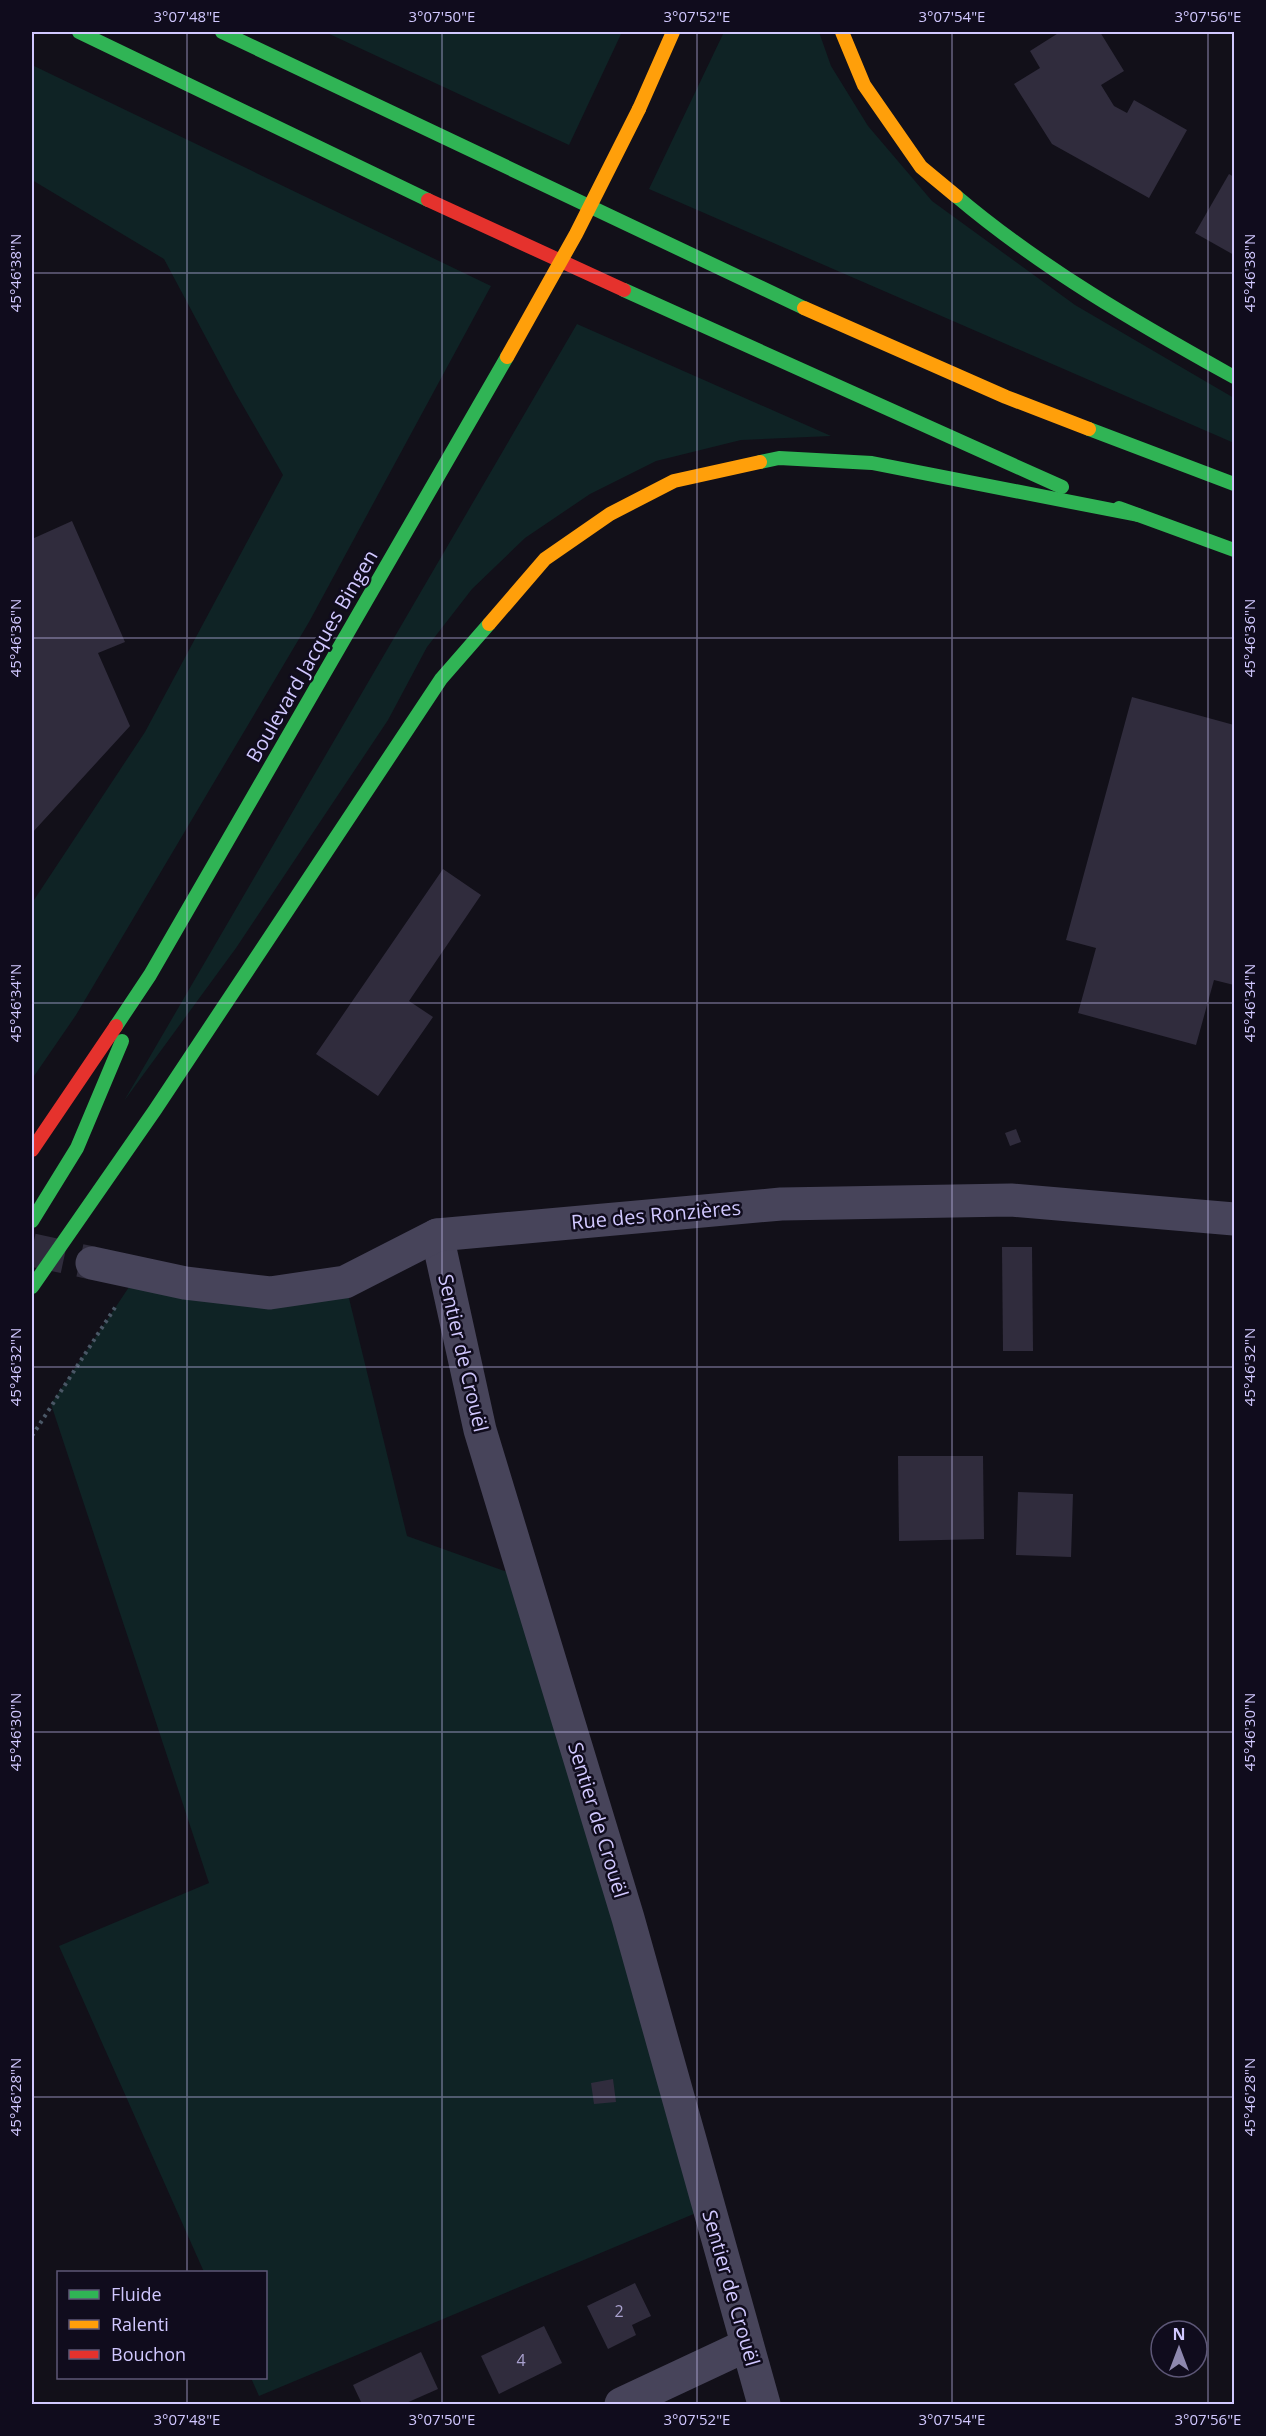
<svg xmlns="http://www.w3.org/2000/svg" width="1266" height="2436" font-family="'Open Sans',sans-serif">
<rect width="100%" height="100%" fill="#121019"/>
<!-- green -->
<g fill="#0f2325">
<path d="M 325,32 L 622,32 L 569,145 Z"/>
<path d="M 724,32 L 819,32 L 831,66 L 868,126 L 932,201 L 1075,305 L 1234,398 L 1234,443 L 649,189 Z"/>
<path d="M 32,65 L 491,286 L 309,622 L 76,1015 L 32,1079 L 32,903 L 145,732 L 283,475 L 235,392 L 164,259 L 32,180 Z"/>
<path d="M 577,324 L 831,436 L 741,440 L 656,461 L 590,494 L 525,538 L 472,589 L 427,647 L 388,720 L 236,948 L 124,1101 Z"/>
<path d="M 139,1272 L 345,1282 L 407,1536 L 524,1578 L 708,2208 L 259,2396 L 251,2378 L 266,2378 L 266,2272 L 204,2272 L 59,1946 L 209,1883 L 51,1404 Z"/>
</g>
<!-- building -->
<g fill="#302c3d">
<path d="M 1060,32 L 1100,32 L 1124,71 L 1101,85 L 1114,106 L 1127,113 L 1134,100 L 1187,130 L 1149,198 L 1052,144 L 1014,84 L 1040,68 L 1030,51 Z"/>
<path d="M 1229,174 L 1234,177 L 1234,255 L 1195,233 Z"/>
<path d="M 72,521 L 125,642 L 98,653 L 130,726 L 32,833 L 32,539 Z"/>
<path d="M 1132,697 L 1234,725 L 1234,985 L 1214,980 L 1196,1045 L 1078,1013 L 1096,948 L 1066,940 Z"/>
<path d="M 443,869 L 481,895 L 409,1001 L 433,1017 L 378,1096 L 316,1054 Z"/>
<path d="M 1016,1129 L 1021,1142 L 1010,1146 L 1005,1133 Z"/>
<path d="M 1002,1247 L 1032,1247 L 1033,1351 L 1003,1351 Z"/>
<path d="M 898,1456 L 983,1456 L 984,1539 L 899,1541 Z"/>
<path d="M 1018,1492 L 1073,1494 L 1071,1557 L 1016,1555 Z"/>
<path d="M 613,2079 L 616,2102 L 594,2104 L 591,2083 Z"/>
<path d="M 635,2283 L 651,2316 L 632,2325 L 636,2335 L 608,2349 L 587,2306 Z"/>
<path d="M 544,2326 L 562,2363 L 499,2394 L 481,2356 Z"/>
<path d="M 421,2352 L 438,2389 L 404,2404 L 362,2404 L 353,2385 Z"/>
</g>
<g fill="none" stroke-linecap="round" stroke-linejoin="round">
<!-- street-tunnel -->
<path stroke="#2f2c3c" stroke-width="33" stroke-dasharray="33 16" stroke-linecap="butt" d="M 32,1250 L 92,1263"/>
<!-- path -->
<path stroke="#4a5766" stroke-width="4" stroke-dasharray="3 4.5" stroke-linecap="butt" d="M 32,1436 L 116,1306"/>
<!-- street -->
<g stroke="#47445a" stroke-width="33">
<path d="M 437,1235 L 480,1430 L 628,1918 L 764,2404"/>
<path d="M 92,1263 L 185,1283 L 270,1293 L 345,1282 L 437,1235 L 781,1204 L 1011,1200 L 1234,1219"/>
<path d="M 621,2404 L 747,2345"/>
</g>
<!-- fast -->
<g stroke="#30b455" stroke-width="14">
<path d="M 79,32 L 428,200"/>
<path d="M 222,32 L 804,308"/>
<path d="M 956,196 C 1041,268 1137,323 1234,377"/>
<path d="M 624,290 L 1062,487"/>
<path d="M 1089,429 L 1234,484"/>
<path d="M 760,462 L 779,458 L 872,463 L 1138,515"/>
<path d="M 1119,508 L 1234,550"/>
<path d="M 116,1026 L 150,975 L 507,357"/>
<path d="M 32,1221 L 77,1148 L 122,1041"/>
<path d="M 32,1287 L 155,1110 L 441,679 L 489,624"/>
</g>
<!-- slow -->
<g stroke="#ff9f0a" stroke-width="14">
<path d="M 842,32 L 864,85 L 921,167 L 956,196"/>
<path d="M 639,109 L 673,32"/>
<path d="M 804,308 L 1006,397 L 1089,429"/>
<path d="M 489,624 L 545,559 L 610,514 L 674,481 L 760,462"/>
</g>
<!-- jam -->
<g stroke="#e5322d" stroke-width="14">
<path d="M 428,200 L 624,290"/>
<path d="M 32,1150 L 116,1026"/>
</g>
<!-- slow-bridge -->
<path stroke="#ff9f0a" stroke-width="14" d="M 507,357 L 576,234 L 639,109"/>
</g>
<!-- ticks -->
<path fill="none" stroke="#d1c8ff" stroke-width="1.5" stroke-opacity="0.45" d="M 187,32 L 187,2272M 442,32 L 442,2404M 697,32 L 697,2404M 952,32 L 952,2404M 1208,32 L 1208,2404M 32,273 L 1234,273M 32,638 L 1234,638M 32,1003 L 1234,1003M 32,1367 L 1234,1367M 32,1732 L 1234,1732M 32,2097 L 1234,2097M 187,2378 L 187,2404"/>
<g text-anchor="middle" stroke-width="5" stroke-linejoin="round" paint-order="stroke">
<!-- number labels -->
<g font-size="16" fill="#a9a1ce">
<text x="619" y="2317">2</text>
<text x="521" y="2366">4</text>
</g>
<!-- street labels -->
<g font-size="20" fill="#d1c8ff" stroke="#100c1d">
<text transform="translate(312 656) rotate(-60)" y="7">Boulevard Jacques Bingen</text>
<text transform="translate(656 1215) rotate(-5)" y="7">Rue des Ronzières</text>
<text transform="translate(463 1353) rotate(77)" y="7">Sentier de Crouël</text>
<text transform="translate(598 1820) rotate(73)" y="7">Sentier de Crouël</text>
<text transform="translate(731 2288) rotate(74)" y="7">Sentier de Crouël</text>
</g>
</g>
<!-- border -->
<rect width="1266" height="2436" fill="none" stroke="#100c1d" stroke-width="66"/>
<!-- legend -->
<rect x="57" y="2271" width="210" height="108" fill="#100c1d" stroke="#5d5777" stroke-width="1.5"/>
<rect x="69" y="2290" width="30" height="9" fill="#30b455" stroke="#5d5777" stroke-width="1.5"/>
<text x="111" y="2301" font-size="18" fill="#d1c8ff">Fluide</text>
<rect x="69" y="2320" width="30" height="9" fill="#ff9f0a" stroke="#5d5777" stroke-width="1.5"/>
<text x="111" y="2331" font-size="18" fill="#d1c8ff">Ralenti</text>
<rect x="69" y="2350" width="30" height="9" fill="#e5322d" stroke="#5d5777" stroke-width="1.5"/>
<text x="111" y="2361" font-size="18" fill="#d1c8ff">Bouchon</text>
<!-- north arrow -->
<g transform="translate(1179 2349)"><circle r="28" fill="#100c1d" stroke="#5d5777" stroke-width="1.5"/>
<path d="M0-4.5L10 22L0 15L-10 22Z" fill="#8e88ae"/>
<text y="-9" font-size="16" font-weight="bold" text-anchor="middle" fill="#d1c8ff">N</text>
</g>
<rect x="33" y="33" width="1200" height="2370" fill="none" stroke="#d1c8ff" stroke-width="2"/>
<g font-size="15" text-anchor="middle" fill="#d1c8ff">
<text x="187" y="22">3°07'48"E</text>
<text x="442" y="22">3°07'50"E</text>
<text x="697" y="22">3°07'52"E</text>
<text x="952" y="22">3°07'54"E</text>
<text x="1208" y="22">3°07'56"E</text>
<text transform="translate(16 273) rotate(-90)" y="5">45°46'38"N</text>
<text transform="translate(1250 273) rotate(-90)" y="5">45°46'38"N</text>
<text transform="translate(16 638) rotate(-90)" y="5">45°46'36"N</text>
<text transform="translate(1250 638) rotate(-90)" y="5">45°46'36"N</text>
<text transform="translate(16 1003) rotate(-90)" y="5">45°46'34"N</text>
<text transform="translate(1250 1003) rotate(-90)" y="5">45°46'34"N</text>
<text transform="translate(16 1367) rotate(-90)" y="5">45°46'32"N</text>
<text transform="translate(1250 1367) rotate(-90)" y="5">45°46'32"N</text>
<text transform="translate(16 1732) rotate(-90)" y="5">45°46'30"N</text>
<text transform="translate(1250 1732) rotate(-90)" y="5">45°46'30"N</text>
<text transform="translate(16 2097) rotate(-90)" y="5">45°46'28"N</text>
<text transform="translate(1250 2097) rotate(-90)" y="5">45°46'28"N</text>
<text x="187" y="2425">3°07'48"E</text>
<text x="442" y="2425">3°07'50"E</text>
<text x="697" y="2425">3°07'52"E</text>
<text x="952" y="2425">3°07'54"E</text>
<text x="1208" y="2425">3°07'56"E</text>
</g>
</svg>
